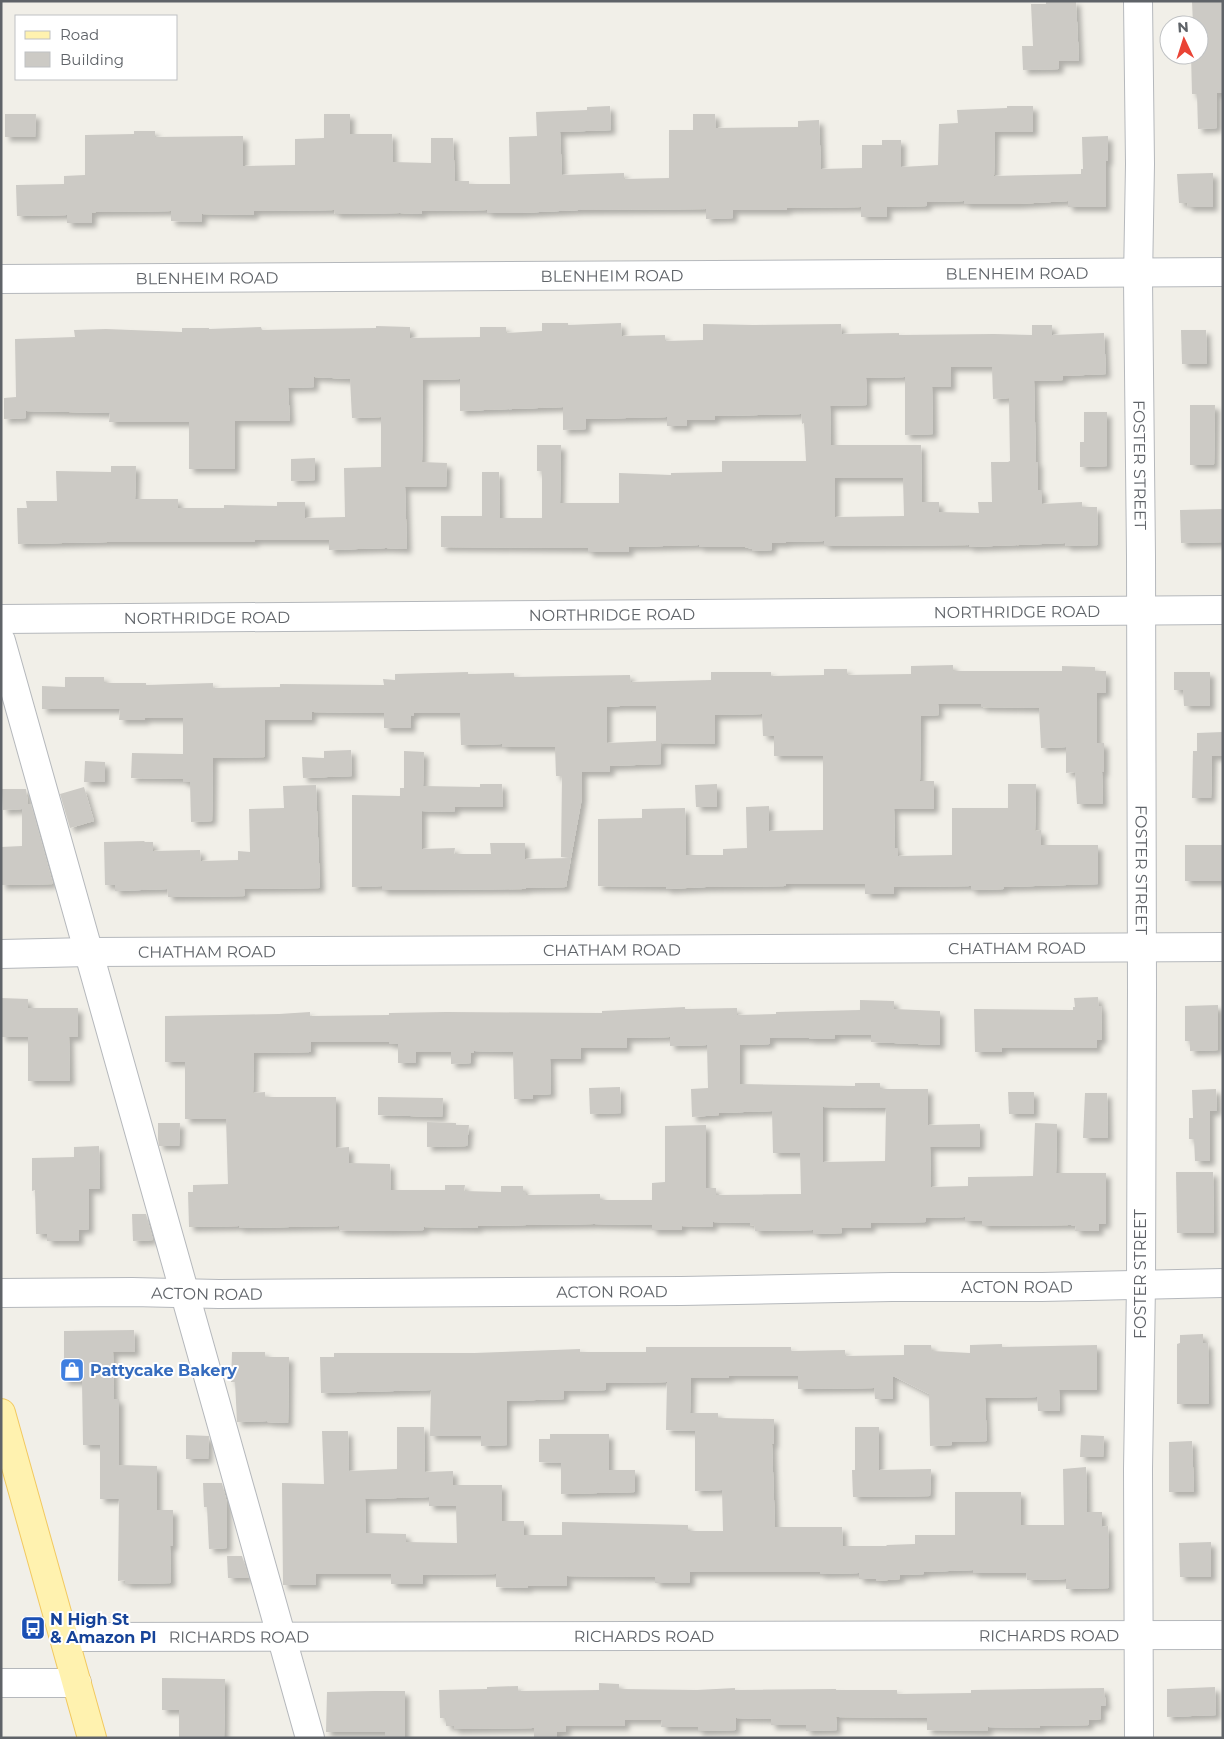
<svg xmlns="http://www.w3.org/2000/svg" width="1224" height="1739" font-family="Montserrat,sans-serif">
<defs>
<filter id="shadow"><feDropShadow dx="4.5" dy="4.5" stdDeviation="2.5" flood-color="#0004"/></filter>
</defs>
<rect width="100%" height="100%" fill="#f1efe8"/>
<!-- building -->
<g fill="#cccac5" fill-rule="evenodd" filter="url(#shadow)">
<path d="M 1046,1 L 1076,1 L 1079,61 L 1059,61 L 1059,69 L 1023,70 L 1022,46 L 1033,46 L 1031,4 L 1046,4 Z"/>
<path d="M 1192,1 L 1223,1 L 1223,93 L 1217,93 L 1217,128 L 1198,129 L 1197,94 L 1192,94 L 1191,55 L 1199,55 L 1199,25 L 1193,25 Z"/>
<path d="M 610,106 L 611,130 L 560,132 L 562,175 L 624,173 L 624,179 L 669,178 L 669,130 L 693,130 L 693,114 L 715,114 L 716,128 L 798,127 L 798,121 L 819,120 L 821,169 L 862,168 L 862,145 L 882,145 L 882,140 L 901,140 L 901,167 L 938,165 L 939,124 L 958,123 L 957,110 L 1007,108 L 1007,106 L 1033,106 L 1033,132 L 995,132 L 994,176 L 1081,174 L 1081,169 L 1083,169 L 1082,137 L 1108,136 L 1108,161 L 1106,161 L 1106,207 L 1068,207 L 1068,201 L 1017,204 L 964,204 L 964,201 L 927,202 L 927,206 L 887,207 L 887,217 L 861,217 L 861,207 L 787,208 L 787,210 L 733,210 L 733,218 L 706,219 L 706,209 L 579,210 L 519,213 L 487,213 L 487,210 L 422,211 L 422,214 L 400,213 L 335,214 L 334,210 L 254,211 L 254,215 L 202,214 L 202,222 L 171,221 L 171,211 L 96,212 L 92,213 L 92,223 L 67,223 L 67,215 L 17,216 L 16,185 L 64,184 L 64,176 L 85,175 L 85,135 L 134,134 L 134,131 L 155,131 L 155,137 L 243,136 L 243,166 L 295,165 L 295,139 L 324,138 L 324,114 L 350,114 L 350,134 L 392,134 L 393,162 L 431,163 L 431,138 L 453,138 L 455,181 L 469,181 L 469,184 L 510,184 L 509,137 L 537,136 L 536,112 L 587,110 L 587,107 Z"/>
<path d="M 5,114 L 36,114 L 35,137 L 5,137 Z"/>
<path d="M 1213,173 L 1213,207 L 1187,207 L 1188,203 L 1179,203 L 1177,174 Z"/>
<path d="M 542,323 L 568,323 L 568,325 L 621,323 L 622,336 L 665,335 L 665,341 L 703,340 L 703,324 L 754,325 L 841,324 L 842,334 L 899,333 L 899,335 L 994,334 L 1032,335 L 1032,325 L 1052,325 L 1052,335 L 1104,333 L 1106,374 L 1063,376 L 1063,380 L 1034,381 L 1036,462 L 1038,462 L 1038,490 L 1042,490 L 1042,504 L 1082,502 L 1082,507 L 1097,507 L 1098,545 L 1066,546 L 1065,543 L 969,547 L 969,545 L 824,546 L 824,541 L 786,542 L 786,543 L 772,543 L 772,550 L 752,551 L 752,549 L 745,547 L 699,547 L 699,545 L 629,547 L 629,552 L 588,552 L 588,548 L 441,547 L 441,516 L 482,516 L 482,472 L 499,472 L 500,518 L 542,518 L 542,471 L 537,471 L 537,445 L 561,445 L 560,503 L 619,503 L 619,473 L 671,475 L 671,473 L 722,472 L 722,461 L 806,461 L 804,423 L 802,424 L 801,414 L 715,416 L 715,420 L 687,420 L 687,426 L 667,426 L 667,417 L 586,419 L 586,429 L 563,430 L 563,407 L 460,411 L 460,379 L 423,380 L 422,462 L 447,463 L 446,487 L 405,487 L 407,549 L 386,548 L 329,550 L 329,540 L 255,540 L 255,542 L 108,542 L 18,544 L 17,508 L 27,508 L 26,501 L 57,501 L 56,471 L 111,472 L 111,466 L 136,466 L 135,499 L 178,499 L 178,508 L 224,508 L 224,505 L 277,506 L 277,502 L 305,502 L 305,518 L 345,517 L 344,468 L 381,467 L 381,417 L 352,418 L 350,379 L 314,377 L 314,387 L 288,388 L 290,421 L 235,421 L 235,469 L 189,469 L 189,422 L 109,422 L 110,413 L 26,411 L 26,418 L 4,419 L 4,398 L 16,397 L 15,339 L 75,337 L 74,330 L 106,329 L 182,332 L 182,328 L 209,328 L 209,329 L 261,327 L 262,330 L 313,329 L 376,328 L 376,326 L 410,327 L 410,338 L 480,337 L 480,327 L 506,327 L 506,333 L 542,331 ZM 951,367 L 992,367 L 993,399 L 1009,398 L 1010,461 L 1008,462 L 991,462 L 992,502 L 978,502 L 979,513 L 939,512 L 939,502 L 922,502 L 921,445 L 831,445 L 830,406 L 867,405 L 866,378 L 905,377 L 905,435 L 933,434 L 932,387 L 951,387 ZM 835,478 L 903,478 L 904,516 L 835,517 Z"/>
<path d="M 1181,330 L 1206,330 L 1207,364 L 1182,364 Z"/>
<path d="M 1190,405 L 1215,405 L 1214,465 L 1190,465 Z"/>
<path d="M 1084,412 L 1107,412 L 1107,466 L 1080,467 L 1080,442 L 1084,442 Z"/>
<path d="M 315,458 L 315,480 L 291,481 L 291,459 Z"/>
<path d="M 1223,509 L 1223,542 L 1181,543 L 1180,510 Z"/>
<path d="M 953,665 L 953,671 L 1062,671 L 1062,666 L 1095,667 L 1095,671 L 1106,671 L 1106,693 L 1097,693 L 1097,743 L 1104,743 L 1104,772 L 1102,772 L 1103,804 L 1077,804 L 1075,772 L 1066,773 L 1066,747 L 1041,748 L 1039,708 L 981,707 L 981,704 L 938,704 L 939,715 L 921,716 L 920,781 L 934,781 L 934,809 L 894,809 L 895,848 L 898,848 L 898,856 L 952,855 L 952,808 L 1008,808 L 1008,784 L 1036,784 L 1035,831 L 1041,830 L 1041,845 L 1098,845 L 1098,884 L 1003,887 L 1004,889 L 971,890 L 971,886 L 894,887 L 894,894 L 865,894 L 865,884 L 786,884 L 786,886 L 706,887 L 667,889 L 666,887 L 598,886 L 598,819 L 642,818 L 642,809 L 685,808 L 686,855 L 723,855 L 723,849 L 747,848 L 746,807 L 769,806 L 769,831 L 823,830 L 823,756 L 774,756 L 774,736 L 763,736 L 762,714 L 715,715 L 715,744 L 661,743 L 661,764 L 610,766 L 610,772 L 582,772 L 582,798 L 571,858 L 561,857 L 562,776 L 556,776 L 555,747 L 502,747 L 502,744 L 461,745 L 460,713 L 414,713 L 414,716 L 411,715 L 411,728 L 384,728 L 384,713 L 312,712 L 312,720 L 265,720 L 265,757 L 213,758 L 212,821 L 191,822 L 190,782 L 183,782 L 183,779 L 131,778 L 132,753 L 183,754 L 183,718 L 145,718 L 145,720 L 119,720 L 120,709 L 42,709 L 42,686 L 65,687 L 65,677 L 104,677 L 104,683 L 146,683 L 146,685 L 213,683 L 213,688 L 280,687 L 280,684 L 384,685 L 383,679 L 395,680 L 395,674 L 468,672 L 468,674 L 514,673 L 514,677 L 630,675 L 631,682 L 711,680 L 711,672 L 771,672 L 771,676 L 824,675 L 824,669 L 847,669 L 847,675 L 911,674 L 911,666 ZM 620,706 L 656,706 L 656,741 L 607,743 L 607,707 Z"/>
<path d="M 1174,672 L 1210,672 L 1210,706 L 1184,706 L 1183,690 L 1174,690 Z"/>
<path d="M 1223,732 L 1223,756 L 1212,756 L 1211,798 L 1192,798 L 1193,751 L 1197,751 L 1197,733 Z"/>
<path d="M 351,750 L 352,776 L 303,778 L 302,757 L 324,758 L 324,751 Z"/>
<path d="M 404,751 L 424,752 L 423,786 L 480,787 L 480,784 L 502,784 L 503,807 L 455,807 L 454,812 L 422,811 L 422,849 L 455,848 L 454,854 L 491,854 L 490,843 L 525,843 L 525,859 L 571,858 L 566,887 L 526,888 L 526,889 L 415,890 L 382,890 L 382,886 L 352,887 L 352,795 L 400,796 L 400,788 L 404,788 Z"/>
<path d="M 85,761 L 105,762 L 105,782 L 84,782 Z"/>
<path d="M 717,784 L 717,807 L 696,807 L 695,785 Z"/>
<path d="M 316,785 L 320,888 L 244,889 L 245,896 L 168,897 L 167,889 L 115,891 L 115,885 L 105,885 L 104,842 L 145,841 L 144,842 L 153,842 L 153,851 L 200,850 L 201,861 L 238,860 L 238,851 L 250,852 L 249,809 L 284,808 L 283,786 Z"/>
<path d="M 84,787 L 94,821 L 70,828 L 60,794 Z"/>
<path d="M 2,789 L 26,789 L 28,804 L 31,804 L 53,884 L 1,885 L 1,847 L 22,846 L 22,809 L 3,810 Z"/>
<rect x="1185" y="845" width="38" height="36"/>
<path d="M 1098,997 L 1099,1006 L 1101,1006 L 1102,1040 L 1097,1040 L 1097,1048 L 1002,1048 L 1002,1052 L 975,1052 L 974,1009 L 1073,1010 L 1073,1007 L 1075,1007 L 1074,998 Z"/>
<path d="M 1,998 L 28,999 L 28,1008 L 78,1008 L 78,1037 L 69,1037 L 70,1081 L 28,1081 L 28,1037 L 1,1037 Z"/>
<path d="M 860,1000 L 894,1001 L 894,1009 L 940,1011 L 940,1045 L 871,1042 L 871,1035 L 835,1035 L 834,1039 L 809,1039 L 809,1038 L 770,1038 L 770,1044 L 740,1045 L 740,1084 L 855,1086 L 855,1083 L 880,1083 L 880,1089 L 928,1089 L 928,1125 L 980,1124 L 980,1147 L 930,1147 L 931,1187 L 968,1186 L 968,1177 L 1033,1176 L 1035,1123 L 1057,1124 L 1056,1173 L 1106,1173 L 1106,1224 L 1099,1224 L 1099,1231 L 1075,1231 L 1076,1226 L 1071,1225 L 982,1226 L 982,1221 L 965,1221 L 965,1217 L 926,1218 L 926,1222 L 871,1223 L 871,1228 L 841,1228 L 842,1233 L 813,1234 L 813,1230 L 755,1231 L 754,1225 L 750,1226 L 750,1223 L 713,1222 L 713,1227 L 682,1226 L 682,1230 L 652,1230 L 652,1225 L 594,1224 L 527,1225 L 478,1226 L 478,1228 L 424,1227 L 424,1230 L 389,1231 L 339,1230 L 339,1226 L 239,1228 L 239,1226 L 189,1227 L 188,1192 L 193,1192 L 193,1185 L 228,1184 L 226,1119 L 185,1119 L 185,1062 L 165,1062 L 165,1016 L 279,1014 L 310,1012 L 310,1016 L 389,1015 L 389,1013 L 446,1012 L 602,1013 L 602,1011 L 685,1007 L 685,1009 L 737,1008 L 737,1015 L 776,1014 L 776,1012 L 860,1010 ZM 670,1037 L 670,1046 L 707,1045 L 708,1088 L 691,1089 L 692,1117 L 719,1115 L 719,1113 L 772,1111 L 773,1153 L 800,1153 L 801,1194 L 716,1195 L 716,1188 L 706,1188 L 706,1125 L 665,1126 L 665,1182 L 652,1183 L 652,1200 L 600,1200 L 600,1194 L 526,1195 L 526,1192 L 523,1192 L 523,1186 L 501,1186 L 501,1192 L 464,1191 L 465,1185 L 445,1185 L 445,1190 L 391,1190 L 390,1164 L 349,1163 L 349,1147 L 336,1148 L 336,1097 L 265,1097 L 265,1092 L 253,1093 L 254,1053 L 311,1052 L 311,1042 L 389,1042 L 389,1044 L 398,1044 L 398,1063 L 416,1063 L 416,1052 L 451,1052 L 451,1064 L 471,1063 L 471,1053 L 473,1053 L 474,1051 L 513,1052 L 514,1099 L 533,1099 L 533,1095 L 551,1094 L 550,1059 L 581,1059 L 581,1048 L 627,1048 L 627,1038 ZM 823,1107 L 886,1108 L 885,1161 L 823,1162 Z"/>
<path d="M 1218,1005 L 1218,1050 L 1190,1051 L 1190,1041 L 1185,1041 L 1185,1006 Z"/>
<path d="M 620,1087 L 621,1113 L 590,1114 L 589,1088 Z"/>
<path d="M 1216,1089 L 1217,1111 L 1210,1111 L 1210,1161 L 1195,1161 L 1194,1139 L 1189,1139 L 1189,1118 L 1193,1118 L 1192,1090 Z"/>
<path d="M 1008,1092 L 1034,1092 L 1034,1114 L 1009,1114 Z"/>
<path d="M 1085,1093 L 1107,1093 L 1108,1138 L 1083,1138 Z"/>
<path d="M 378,1097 L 443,1098 L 442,1117 L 378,1115 Z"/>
<path d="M 427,1122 L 456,1123 L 456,1125 L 469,1125 L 467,1146 L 427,1147 Z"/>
<path d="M 158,1123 L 180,1123 L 179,1146 L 159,1146 L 158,1139 Z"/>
<path d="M 99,1146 L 100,1189 L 89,1189 L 89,1229 L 79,1230 L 79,1241 L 47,1241 L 47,1234 L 36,1234 L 35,1190 L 32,1191 L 32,1158 L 74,1157 L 74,1147 Z"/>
<path d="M 1176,1172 L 1213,1172 L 1214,1233 L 1177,1233 Z"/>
<path d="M 132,1214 L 146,1214 L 153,1240 L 133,1241 Z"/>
<path d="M 134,1330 L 135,1352 L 113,1352 L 114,1399 L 119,1399 L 119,1465 L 157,1466 L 157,1510 L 173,1510 L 173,1546 L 170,1546 L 171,1583 L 125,1584 L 125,1580 L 118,1581 L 119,1499 L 100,1499 L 100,1445 L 83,1445 L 82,1381 L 64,1381 L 64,1331 Z"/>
<path d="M 1203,1334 L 1203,1343 L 1208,1343 L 1209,1404 L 1177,1404 L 1177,1344 L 1180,1343 L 1180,1335 Z"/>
<path d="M 1002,1344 L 1002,1347 L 1097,1345 L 1097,1390 L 1059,1390 L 1060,1411 L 1038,1411 L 1037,1397 L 985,1398 L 987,1441 L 952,1442 L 952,1445 L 930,1446 L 929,1394 L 893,1376 L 893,1399 L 875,1399 L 874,1388 L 798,1389 L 798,1376 L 729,1376 L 729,1378 L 691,1378 L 690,1413 L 718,1413 L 718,1418 L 774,1419 L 774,1444 L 772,1444 L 775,1527 L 842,1527 L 843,1546 L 887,1546 L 886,1545 L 915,1544 L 915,1535 L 955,1535 L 955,1492 L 1021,1492 L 1021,1525 L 1064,1525 L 1063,1469 L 1086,1467 L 1087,1512 L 1102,1512 L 1102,1527 L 1108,1526 L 1109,1588 L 1066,1589 L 1066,1579 L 1027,1580 L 1026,1573 L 973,1573 L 973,1570 L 924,1572 L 924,1574 L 900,1575 L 900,1579 L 876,1581 L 876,1579 L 859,1579 L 859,1573 L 820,1574 L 820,1572 L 690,1572 L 690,1583 L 655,1583 L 655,1577 L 567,1576 L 567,1586 L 528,1586 L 528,1588 L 496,1587 L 496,1574 L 423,1575 L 423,1584 L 391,1584 L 391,1574 L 316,1574 L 316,1585 L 283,1585 L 282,1483 L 324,1484 L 322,1431 L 348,1431 L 349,1471 L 397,1469 L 397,1427 L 424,1427 L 425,1472 L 453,1471 L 453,1485 L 502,1485 L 502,1521 L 524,1521 L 524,1535 L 562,1535 L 562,1522 L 688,1525 L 688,1531 L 723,1531 L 722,1490 L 695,1491 L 695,1431 L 666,1430 L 667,1382 L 606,1383 L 606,1390 L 564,1391 L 564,1399 L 507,1401 L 507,1445 L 481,1446 L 481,1436 L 430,1436 L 431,1390 L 321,1393 L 320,1357 L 334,1357 L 334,1353 L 474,1353 L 580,1349 L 580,1352 L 646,1352 L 646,1347 L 791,1347 L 791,1351 L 845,1350 L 845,1356 L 904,1355 L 904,1345 L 931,1345 L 932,1351 L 970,1353 L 970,1345 ZM 429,1497 L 429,1506 L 456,1506 L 457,1543 L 406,1542 L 406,1534 L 366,1533 L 365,1499 Z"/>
<path d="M 232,1352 L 265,1352 L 265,1357 L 289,1357 L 288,1423 L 267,1422 L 267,1421 L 237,1422 L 235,1382 L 231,1382 Z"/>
<path d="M 855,1427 L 879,1427 L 879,1470 L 931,1469 L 930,1496 L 853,1497 L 852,1470 L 855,1470 Z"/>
<path d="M 550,1434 L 609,1434 L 609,1470 L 635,1470 L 635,1492 L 561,1494 L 561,1463 L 539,1462 L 539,1439 L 550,1439 Z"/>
<path d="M 186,1435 L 209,1436 L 208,1459 L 186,1459 Z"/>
<path d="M 1081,1435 L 1104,1436 L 1103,1457 L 1080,1457 Z"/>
<path d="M 1192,1441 L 1194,1492 L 1169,1492 L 1169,1442 Z"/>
<path d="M 203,1483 L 222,1483 L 227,1503 L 227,1548 L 209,1549 L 207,1507 L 204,1507 Z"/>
<path d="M 1211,1542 L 1211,1577 L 1180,1577 L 1179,1543 Z"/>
<path d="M 227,1556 L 242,1556 L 249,1578 L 228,1578 Z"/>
<path d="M 162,1678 L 225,1679 L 224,1738 L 179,1738 L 179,1710 L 162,1710 Z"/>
<path d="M 599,1683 L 619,1684 L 619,1689 L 697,1690 L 735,1688 L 735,1690 L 836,1689 L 836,1690 L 897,1690 L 897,1694 L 971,1693 L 971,1690 L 1104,1688 L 1106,1706 L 1101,1706 L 1101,1719 L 1089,1720 L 1089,1725 L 1040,1726 L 1040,1728 L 988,1727 L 988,1731 L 927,1730 L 927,1718 L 836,1717 L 837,1730 L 806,1731 L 806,1725 L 771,1725 L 771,1719 L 736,1718 L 736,1730 L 698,1731 L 698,1727 L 661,1727 L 662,1720 L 625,1720 L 625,1726 L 566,1726 L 566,1732 L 557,1732 L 557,1738 L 534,1738 L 534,1728 L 454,1729 L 454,1726 L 446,1726 L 446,1718 L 440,1718 L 439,1690 L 487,1689 L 487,1687 L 518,1686 L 518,1691 L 599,1690 Z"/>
<path d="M 1215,1687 L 1216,1715 L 1167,1717 L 1167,1689 Z"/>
<path d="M 375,1691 L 405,1691 L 405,1737 L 385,1737 L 385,1732 L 326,1732 L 327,1692 Z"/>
</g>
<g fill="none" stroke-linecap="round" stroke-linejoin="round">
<defs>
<g id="minor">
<path id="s1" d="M 1138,1 L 1140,164 L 1138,280 L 1141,556 L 1142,990 L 1141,1285 L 1138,1469 L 1139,1738"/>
<path id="s2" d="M 1,279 L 1223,272"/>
<path id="s3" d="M 1,619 L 1223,610"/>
<path d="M 1,641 L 310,1738"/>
<path id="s4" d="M 1,954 L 89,952 L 1223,947"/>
<path id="s5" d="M 1,1293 L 132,1292 L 219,1294 L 681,1291 L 892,1287 L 1042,1287 L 1223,1283"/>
<path id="s6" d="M 65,1637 L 1223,1635"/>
<path d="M 1,1683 L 77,1683"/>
</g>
<path id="major" d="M 1,1413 L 92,1738"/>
</defs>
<!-- minor casing -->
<use href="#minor" stroke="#b5b8bc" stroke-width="30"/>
<!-- major casing -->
<use href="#major" stroke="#f2c960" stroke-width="30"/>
<!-- minor -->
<use href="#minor" stroke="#fff" stroke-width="28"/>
<!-- major -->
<use href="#major" stroke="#fff2af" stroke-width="28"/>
</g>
<!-- icons -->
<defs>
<symbol id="shop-square" viewBox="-11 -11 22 22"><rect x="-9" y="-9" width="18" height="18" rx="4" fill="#3f7fe0" stroke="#fff"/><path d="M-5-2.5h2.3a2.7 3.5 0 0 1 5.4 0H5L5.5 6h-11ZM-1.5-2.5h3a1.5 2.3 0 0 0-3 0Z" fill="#fff"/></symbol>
<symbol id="bus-square" viewBox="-11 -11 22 22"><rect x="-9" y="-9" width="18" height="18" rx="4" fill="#1a4fb4" stroke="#fff"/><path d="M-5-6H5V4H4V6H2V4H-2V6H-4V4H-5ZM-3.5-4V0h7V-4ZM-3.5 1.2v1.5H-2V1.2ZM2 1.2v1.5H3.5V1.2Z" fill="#fff"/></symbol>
</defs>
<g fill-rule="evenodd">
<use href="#shop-square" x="58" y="1356" width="28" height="28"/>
<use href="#bus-square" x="19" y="1614" width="28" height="28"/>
</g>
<g text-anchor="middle" stroke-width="4" stroke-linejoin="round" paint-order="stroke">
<!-- street labels -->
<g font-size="16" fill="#5f6368" stroke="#fff">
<text dy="6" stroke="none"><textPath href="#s2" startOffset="1016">BLENHEIM ROAD</textPath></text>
<text dy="6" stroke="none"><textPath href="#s2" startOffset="611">BLENHEIM ROAD</textPath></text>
<text dy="6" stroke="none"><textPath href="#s2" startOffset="206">BLENHEIM ROAD</textPath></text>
<text dy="6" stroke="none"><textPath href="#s1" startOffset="464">FOSTER STREET</textPath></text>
<text dy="6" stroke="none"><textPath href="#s3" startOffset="1016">NORTHRIDGE ROAD</textPath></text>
<text dy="6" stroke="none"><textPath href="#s3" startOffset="611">NORTHRIDGE ROAD</textPath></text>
<text dy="6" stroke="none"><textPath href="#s3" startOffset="206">NORTHRIDGE ROAD</textPath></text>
<text dy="6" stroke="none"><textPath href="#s1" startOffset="869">FOSTER STREET</textPath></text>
<text dy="6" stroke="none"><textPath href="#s4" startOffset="1016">CHATHAM ROAD</textPath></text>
<text dy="6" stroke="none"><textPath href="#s4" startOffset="611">CHATHAM ROAD</textPath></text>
<text dy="6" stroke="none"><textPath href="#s4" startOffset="206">CHATHAM ROAD</textPath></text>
<text transform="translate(1140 1274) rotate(-90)" y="6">FOSTER STREET</text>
<text dy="6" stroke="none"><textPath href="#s5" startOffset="1016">ACTON ROAD</textPath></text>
<text dy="6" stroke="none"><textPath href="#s5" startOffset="611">ACTON ROAD</textPath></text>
<text dy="6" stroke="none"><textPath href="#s5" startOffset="206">ACTON ROAD</textPath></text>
<text dy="6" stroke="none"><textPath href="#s6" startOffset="579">RICHARDS ROAD</textPath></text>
<text dy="6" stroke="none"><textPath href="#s6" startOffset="984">RICHARDS ROAD</textPath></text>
<text dy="6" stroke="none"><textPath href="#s6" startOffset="174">RICHARDS ROAD</textPath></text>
</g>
<!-- shop labels -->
<g font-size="16" font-weight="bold" fill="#366cbe" stroke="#fff" text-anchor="start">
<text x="90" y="1376">Pattycake Bakery</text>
</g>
<!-- transit labels -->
<g font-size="16" font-weight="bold" fill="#164399" stroke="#fff" text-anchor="start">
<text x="50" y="1625">N High St<tspan x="50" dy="18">&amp; Amazon Pl</tspan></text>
</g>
</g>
<!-- border -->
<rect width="1224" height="1739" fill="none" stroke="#5f6368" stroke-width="5"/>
<!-- legend -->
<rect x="15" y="15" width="162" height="65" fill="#ffffff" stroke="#bfc1c3"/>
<rect x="25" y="31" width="25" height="8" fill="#fff2af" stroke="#bfc1c3"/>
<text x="60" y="40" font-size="15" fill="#5f6368">Road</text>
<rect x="25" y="52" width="25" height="15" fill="#cccac5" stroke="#bfc1c3"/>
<text x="60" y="65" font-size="15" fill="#5f6368">Building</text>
<!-- north arrow -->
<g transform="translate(1184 40) rotate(356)"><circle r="24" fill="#ffffff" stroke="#bfc1c3"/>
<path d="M0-4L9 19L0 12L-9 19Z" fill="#ea4335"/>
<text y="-8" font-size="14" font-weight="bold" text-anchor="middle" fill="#5f6368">N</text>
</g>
</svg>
